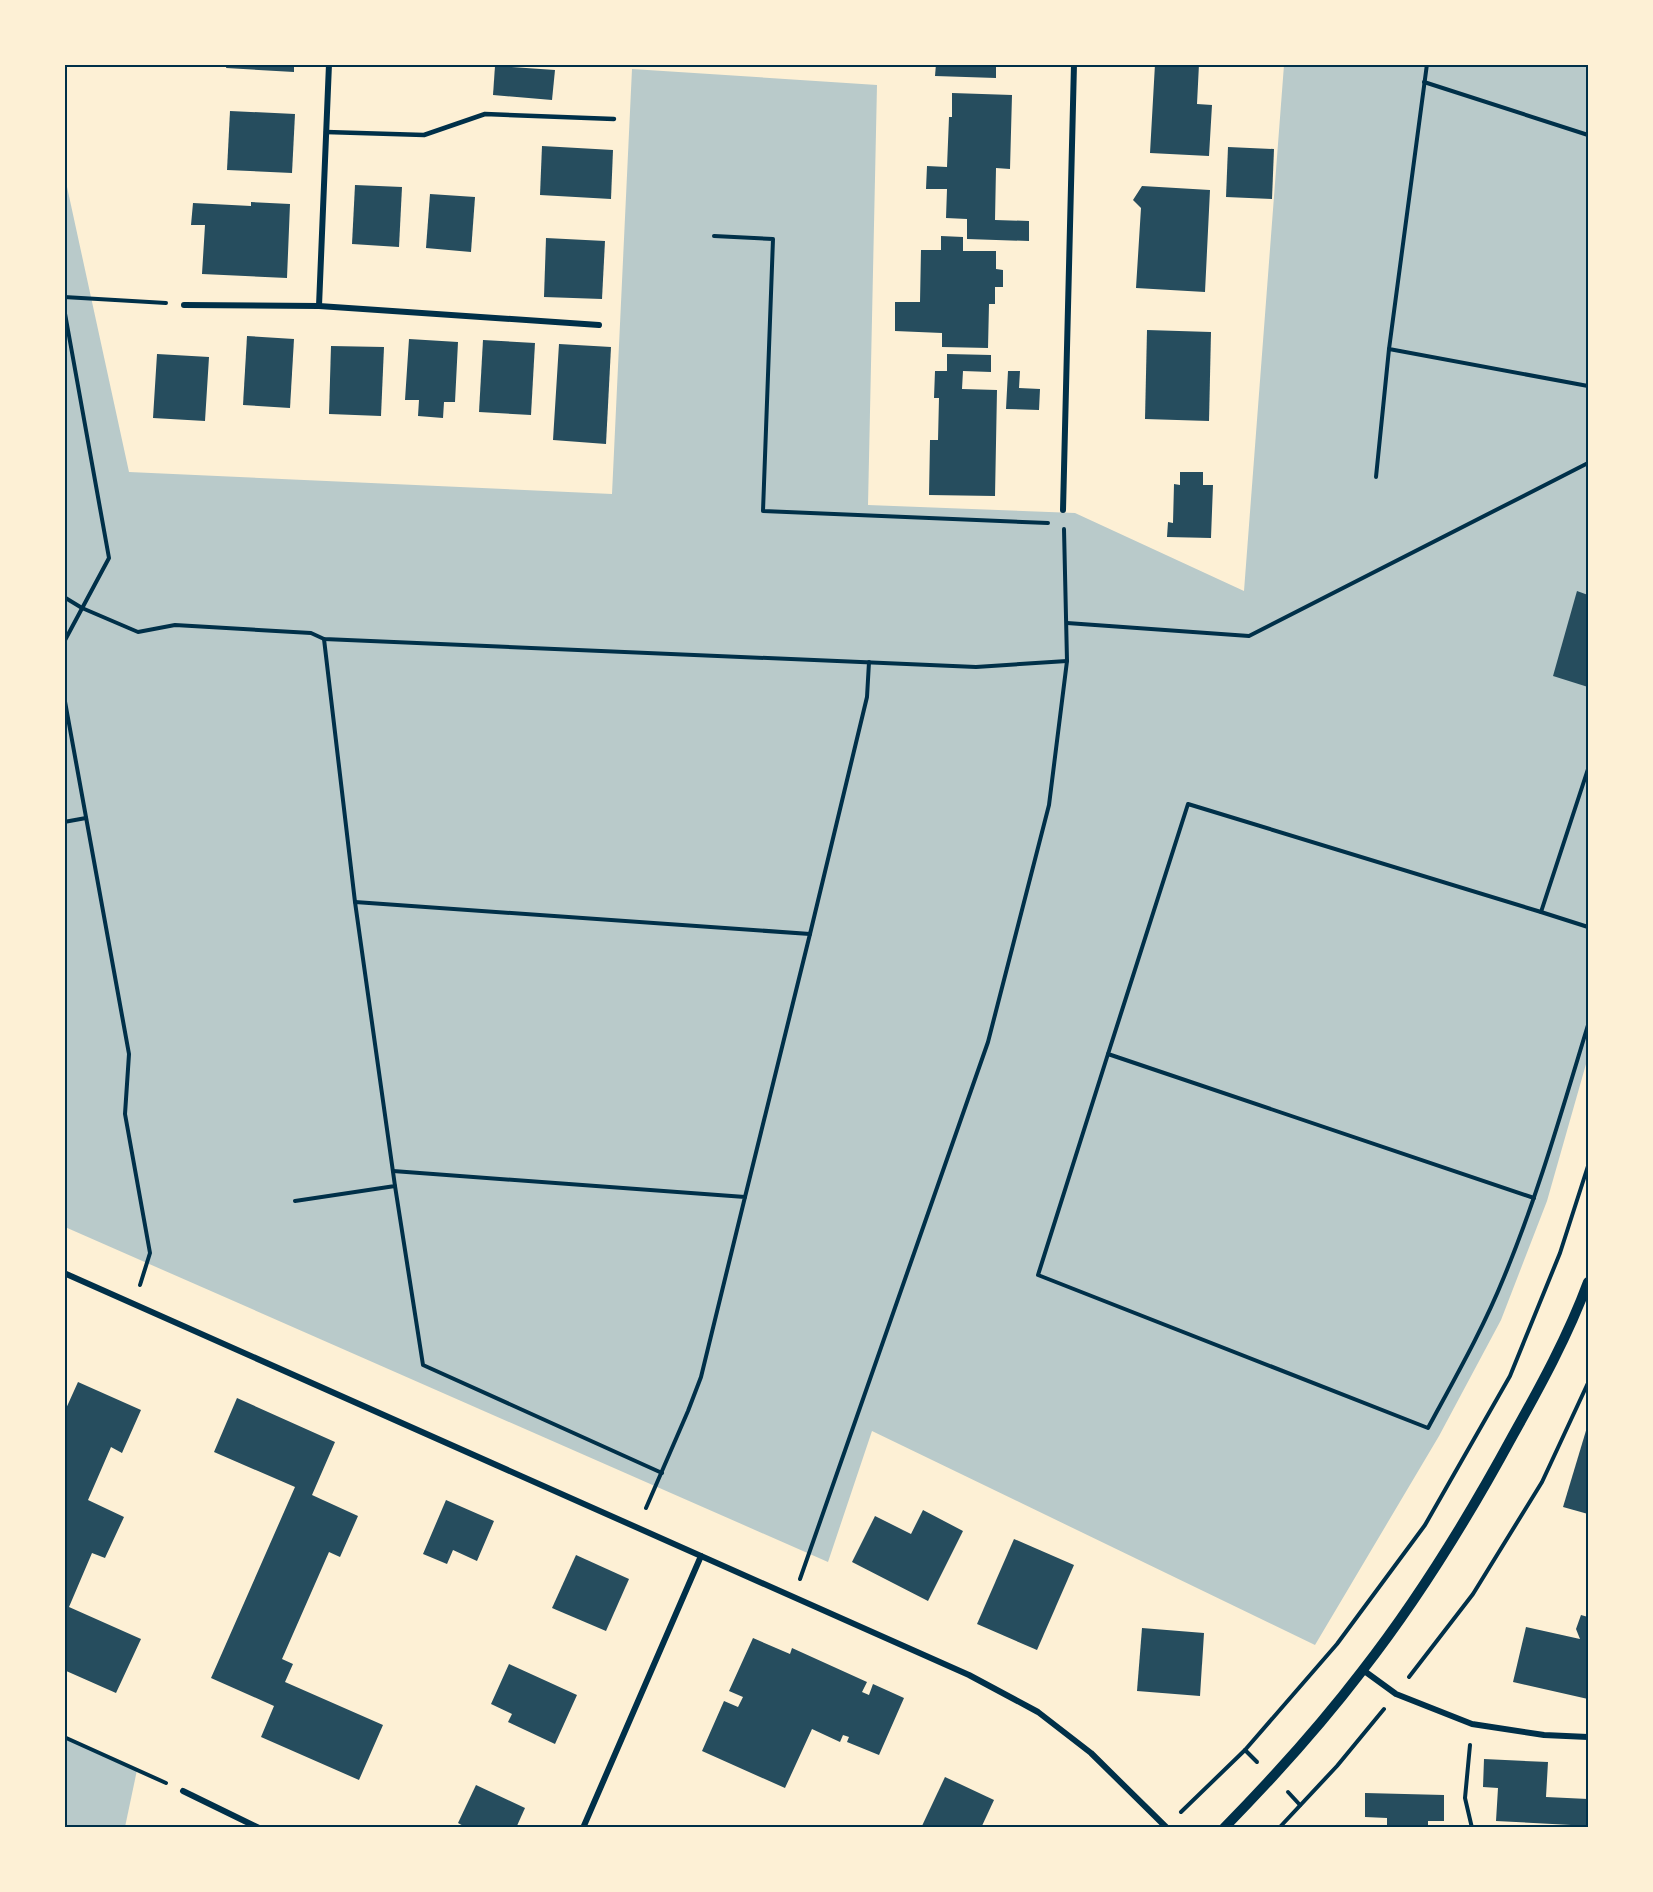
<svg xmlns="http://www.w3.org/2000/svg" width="1653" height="1892" font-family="Literata,serif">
<rect width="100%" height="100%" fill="#fdf0d5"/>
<!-- green -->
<g fill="#b9caca">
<path d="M 1284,65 L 1588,65 L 1588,1057 L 1547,1201 L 1501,1320 L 1439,1436 L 1315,1645 L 872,1431 L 828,1562 L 65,1227 L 64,173 L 129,472 L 612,494 L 632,69 L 877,85 L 868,505 L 1075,513 L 1244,591 Z"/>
<path d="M 65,1737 L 137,1770 L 125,1827 L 65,1828 Z"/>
</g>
<!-- building -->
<g fill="#264d5e">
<path d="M 227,64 L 294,64 L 294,72 L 226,68 Z"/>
<path d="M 936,64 L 996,64 L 996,78 L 935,76 Z"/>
<path d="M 1155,64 L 1199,64 L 1197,104 L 1212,105 L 1209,156 L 1150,153 Z"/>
<path d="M 495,66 L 555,70 L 552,100 L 493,95 Z"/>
<path d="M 952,93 L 1012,95 L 1010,169 L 996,168 L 995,220 L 1029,221 L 1029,241 L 967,239 L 967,219 L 946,218 L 947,189 L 926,189 L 927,166 L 947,167 L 949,117 L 952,117 Z"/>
<path d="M 230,111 L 295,114 L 292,173 L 227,170 Z"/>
<path d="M 542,146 L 613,150 L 611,199 L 540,195 Z"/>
<path d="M 1228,147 L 1274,149 L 1272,199 L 1226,197 Z"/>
<path d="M 355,185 L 402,187 L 399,247 L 352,244 Z"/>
<path d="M 1142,186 L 1210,190 L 1205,292 L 1136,288 L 1141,208 L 1133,200 Z"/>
<path d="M 430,194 L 475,197 L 471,252 L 426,248 Z"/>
<path d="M 251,202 L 290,204 L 287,278 L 202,274 L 205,225 L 191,225 L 193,203 L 251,206 Z"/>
<path d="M 941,236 L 963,237 L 963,251 L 996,251 L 996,269 L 1003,270 L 1003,287 L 995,287 L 995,304 L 989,304 L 988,348 L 942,347 L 942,333 L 895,331 L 895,302 L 920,302 L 921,250 L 941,250 Z"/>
<path d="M 546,238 L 605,241 L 602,299 L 544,297 Z"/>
<path d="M 1147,330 L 1211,332 L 1209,421 L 1145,419 Z"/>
<path d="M 247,336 L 294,339 L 290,408 L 243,405 Z"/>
<path d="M 409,339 L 458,342 L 455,402 L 444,402 L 443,418 L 418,416 L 419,400 L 405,400 Z"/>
<path d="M 483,340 L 535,343 L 531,415 L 479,412 Z"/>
<path d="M 559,344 L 611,347 L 606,444 L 553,440 Z"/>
<path d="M 331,346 L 384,347 L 381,416 L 329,414 Z"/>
<path d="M 157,354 L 209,357 L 205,421 L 153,418 Z"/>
<path d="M 947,354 L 991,355 L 991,372 L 963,371 L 962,389 L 997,390 L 995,496 L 929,495 L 930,440 L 938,440 L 939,398 L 934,398 L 935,371 L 947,371 Z"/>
<path d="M 1008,371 L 1020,371 L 1019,388 L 1040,389 L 1039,410 L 1006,409 Z"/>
<path d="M 1180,472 L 1203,472 L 1203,485 L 1213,485 L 1211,538 L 1167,537 L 1168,522 L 1173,523 L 1174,484 L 1180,485 Z"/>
<path d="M 1577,591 L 1588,595 L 1588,687 L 1553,676 Z"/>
<path d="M 78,1382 L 141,1410 L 122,1453 L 111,1447 L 88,1500 L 124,1517 L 105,1558 L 92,1553 L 69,1607 L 141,1639 L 116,1693 L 64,1670 L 64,1413 Z"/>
<path d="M 237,1398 L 335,1442 L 312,1495 L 358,1516 L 340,1557 L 329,1552 L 282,1659 L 293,1664 L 285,1682 L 383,1725 L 359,1780 L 261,1737 L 274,1706 L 211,1678 L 295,1487 L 214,1452 Z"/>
<path d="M 1588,1424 L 1588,1514 L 1563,1507 Z"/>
<path d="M 446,1500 L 494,1521 L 477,1561 L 453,1550 L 447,1564 L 423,1554 Z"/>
<path d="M 923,1510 L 963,1531 L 928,1601 L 852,1562 L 875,1516 L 911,1534 Z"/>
<path d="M 1014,1539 L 1074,1565 L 1037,1650 L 977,1624 Z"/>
<path d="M 576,1555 L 629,1579 L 606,1631 L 552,1608 Z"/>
<path d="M 1581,1615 L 1588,1617 L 1588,1699 L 1513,1682 L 1526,1627 L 1580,1639 L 1576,1629 Z"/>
<path d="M 1142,1628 L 1204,1633 L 1200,1696 L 1137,1691 Z"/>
<path d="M 753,1638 L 790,1654 L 792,1648 L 867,1682 L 862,1692 L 869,1695 L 873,1684 L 904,1698 L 879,1755 L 847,1742 L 849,1737 L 843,1735 L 840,1742 L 812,1729 L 785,1788 L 702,1751 L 724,1701 L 738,1707 L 743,1697 L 729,1691 Z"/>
<path d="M 509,1664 L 577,1695 L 555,1744 L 508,1722 L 512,1714 L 491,1704 Z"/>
<path d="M 1484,1759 L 1548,1762 L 1546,1797 L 1588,1799 L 1588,1828 L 1571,1828 L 1571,1825 L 1496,1821 L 1498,1788 L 1483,1787 Z"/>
<path d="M 945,1777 L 994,1800 L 981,1828 L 921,1828 Z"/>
<path d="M 476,1785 L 525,1808 L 516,1828 L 467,1828 L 458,1823 Z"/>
<path d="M 1365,1793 L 1444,1795 L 1444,1821 L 1428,1821 L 1428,1828 L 1387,1828 L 1387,1818 L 1365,1817 Z"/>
</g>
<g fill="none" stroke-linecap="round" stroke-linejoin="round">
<!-- path -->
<g stroke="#003049" stroke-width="4">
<path d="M 1427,64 L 1389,349 L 1588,386"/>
<path d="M 1424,82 L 1588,135"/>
<path d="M 714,236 L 773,239 L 763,511 L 1048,523"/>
<path d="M 64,297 L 166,303"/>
<path d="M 64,308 L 109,558 L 64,642"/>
<path d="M 1376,477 L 1389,349"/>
<path d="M 64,597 L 82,608 L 138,632 L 175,625 L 311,633 L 324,639 L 976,667 L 1067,661"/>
<path d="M 1067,623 L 1249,636 L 1588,463"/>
<path d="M 324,639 L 355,902"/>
<path d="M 64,696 L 129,1054 L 125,1114 L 150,1253 L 140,1285"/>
<path d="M 64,822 L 86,818"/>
<path d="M 1541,912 L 1588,927"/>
<path d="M 1108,1054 L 1038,1275 L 1428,1428 C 1455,1378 1483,1329 1504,1277 C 1538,1195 1562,1110 1588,1025"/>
<path d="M 393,1171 L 745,1197 L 701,1377 L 688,1411 L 646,1508"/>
<path d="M 395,1186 L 423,1365 L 662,1473"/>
<path d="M 745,1197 L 810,934"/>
<path d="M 1534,1198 L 1108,1054 L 1188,804 L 1541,912 L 1588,769"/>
<path d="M 295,1201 L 395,1186 L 355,902 L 810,934 L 867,697 L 869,662"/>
<path d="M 800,1579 L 988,1042 L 1049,805 L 1067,661 L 1064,529"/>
<path d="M 1409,1677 L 1473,1594 L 1542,1482 L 1588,1383"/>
<path d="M 64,1737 L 166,1783"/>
<path d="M 1470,1745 L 1465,1798 L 1472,1828"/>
<path d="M 1245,1750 L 1257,1762"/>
<path d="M 1288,1792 L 1300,1805"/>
<path d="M 1181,1812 L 1245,1750 L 1337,1644 L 1425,1525 L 1510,1376 L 1560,1253 L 1588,1166"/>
<path d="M 1279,1828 L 1337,1766 L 1384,1709"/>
</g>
<!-- service -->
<path stroke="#003049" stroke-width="4.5" d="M 326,132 L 424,135 L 485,114 L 614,119"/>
<!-- minor -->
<g stroke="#003049" stroke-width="6">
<path d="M 184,305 L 319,306 L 599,325"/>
<path d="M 319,306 L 329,64"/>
<path d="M 1063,510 L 1074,64"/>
<path d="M 64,1273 L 969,1675 L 1038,1712 L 1091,1753 L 1167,1828"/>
<path d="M 1363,1670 L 1396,1694 L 1472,1724 L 1544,1735 L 1588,1737"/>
<path d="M 183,1791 L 259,1828"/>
<path d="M 583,1828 L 701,1556"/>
</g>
<!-- tertiary -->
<path stroke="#003049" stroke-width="10" d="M 1224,1828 C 1273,1778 1320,1726 1362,1671 C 1419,1598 1468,1518 1512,1437 C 1540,1387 1568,1336 1588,1282"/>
</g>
<!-- border -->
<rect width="1653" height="1892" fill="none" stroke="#fdf0d5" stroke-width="132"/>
<rect x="66" y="66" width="1521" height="1760" fill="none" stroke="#003049" stroke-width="2"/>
</svg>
